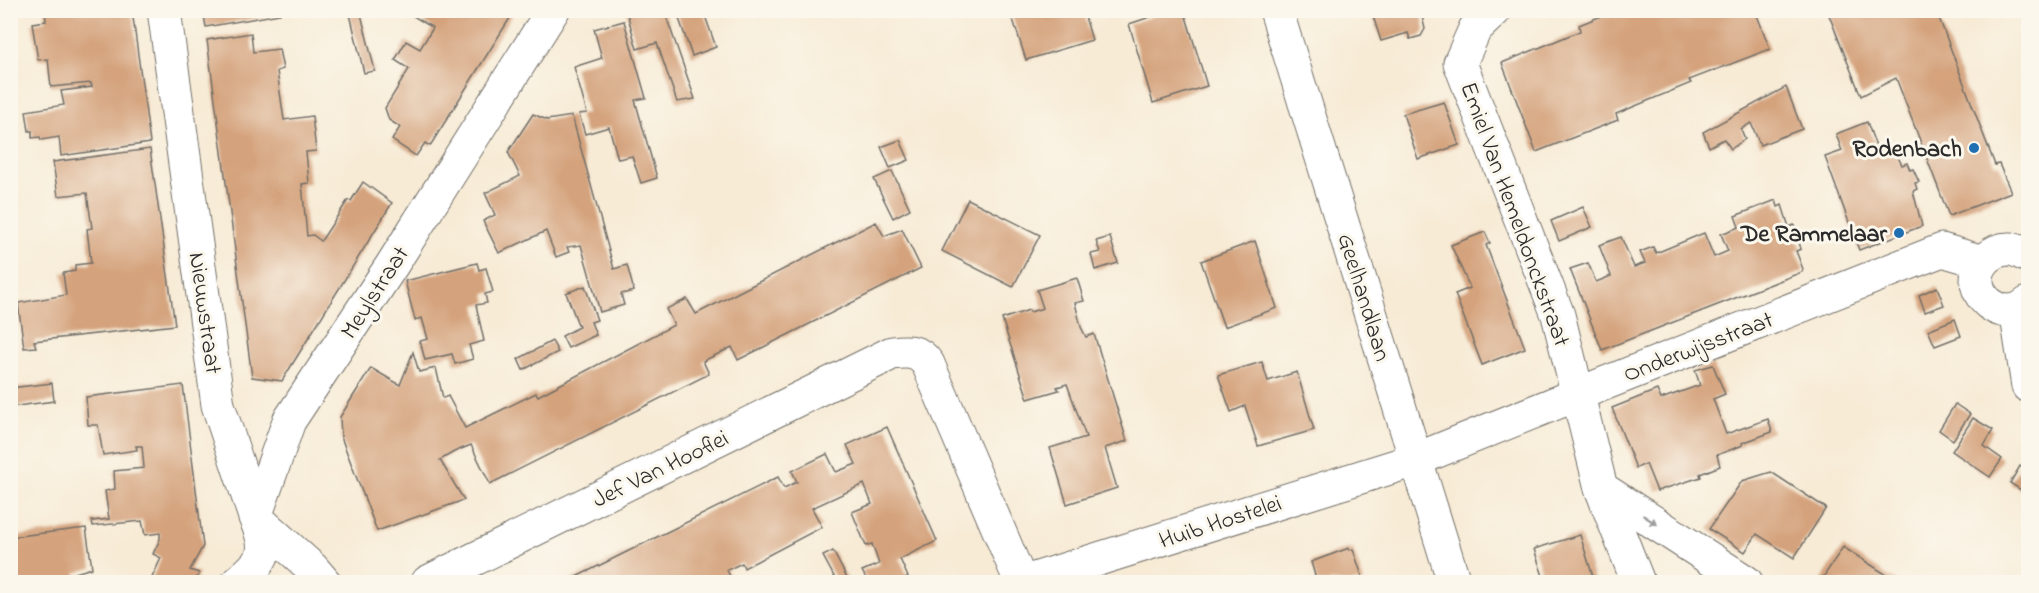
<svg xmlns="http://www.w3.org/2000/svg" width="2039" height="593" font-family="'Indie Flower',sans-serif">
<rect width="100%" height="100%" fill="#fbf7ec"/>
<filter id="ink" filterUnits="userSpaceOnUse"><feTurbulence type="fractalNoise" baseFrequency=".0167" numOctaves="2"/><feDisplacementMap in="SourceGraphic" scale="12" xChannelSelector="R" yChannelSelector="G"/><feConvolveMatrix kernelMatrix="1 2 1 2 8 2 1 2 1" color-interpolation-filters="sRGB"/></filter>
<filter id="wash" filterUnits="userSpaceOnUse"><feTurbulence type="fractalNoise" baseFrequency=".008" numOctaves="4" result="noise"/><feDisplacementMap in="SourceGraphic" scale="24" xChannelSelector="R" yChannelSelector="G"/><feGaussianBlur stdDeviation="1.35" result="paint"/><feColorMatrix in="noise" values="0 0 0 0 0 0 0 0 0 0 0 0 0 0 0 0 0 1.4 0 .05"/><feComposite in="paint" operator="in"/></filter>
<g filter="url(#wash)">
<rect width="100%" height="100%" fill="#f7ebd6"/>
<g id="blocks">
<!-- building -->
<g fill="#d4a27c">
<path d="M 45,10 L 132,10 L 150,143 L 61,156 L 59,137 L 41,140 L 40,137 L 32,138 L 32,131 L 29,131 L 26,111 L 64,105 L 61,91 L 92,87 L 91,83 L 51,87 L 48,59 L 38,60 L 32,23 L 46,21 Z"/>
<path d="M 203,10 L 279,10 L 280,14 L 206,27 Z"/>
<path d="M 349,10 L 360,10 L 375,71 L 364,73 Z"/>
<path d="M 412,10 L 515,10 L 430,146 L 425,143 L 416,156 L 392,140 L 400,127 L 389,120 L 385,108 L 409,69 L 395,60 L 406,41 L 420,49 L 433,28 L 410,14 Z"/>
<path d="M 626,10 L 672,10 L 665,13 L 695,99 L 677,102 L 657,43 L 637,49 Z"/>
<path d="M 676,10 L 703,10 L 716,47 L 692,56 Z"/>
<path d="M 1010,10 L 1083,10 L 1092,40 L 1026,60 Z"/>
<path d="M 1171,10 L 1184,10 L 1207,86 L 1153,103 L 1129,24 Z"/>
<path d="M 1371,10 L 1414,10 L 1416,16 L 1422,16 L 1425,29 L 1421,36 L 1410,39 L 1408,33 L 1381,41 Z"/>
<path d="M 1616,10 L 1755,10 L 1770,49 L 1689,80 L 1691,83 L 1616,114 L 1618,120 L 1536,152 L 1502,63 L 1580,31 L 1579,25 Z"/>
<path d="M 1827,10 L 1936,10 L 1995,165 L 1999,164 L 2011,192 L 1949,216 L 1896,78 L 1861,96 Z"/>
<path d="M 624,21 L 646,98 L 635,100 L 657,178 L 641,183 L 632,156 L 618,159 L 609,127 L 585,134 L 579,114 L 587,113 L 574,67 L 602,58 L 594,29 Z"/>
<path d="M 251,33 L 253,52 L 279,49 L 283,69 L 277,71 L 284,120 L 312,116 L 316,151 L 306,152 L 309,183 L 302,184 L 307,236 L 313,235 L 321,241 L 348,200 L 351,201 L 363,182 L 392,203 L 282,381 L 252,377 L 207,40 Z"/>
<path d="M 1786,87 L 1802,129 L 1760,145 L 1751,123 L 1741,129 L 1745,139 L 1731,149 L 1724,139 L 1709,147 L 1703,132 Z"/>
<path d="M 1444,102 L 1459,145 L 1418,159 L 1403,114 Z"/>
<path d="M 533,114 L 547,120 L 572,116 L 614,269 L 627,265 L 634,291 L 621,294 L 624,305 L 600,312 L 581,245 L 567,247 L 569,252 L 556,257 L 546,231 L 499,253 L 483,221 L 495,215 L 485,193 L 520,176 L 508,152 Z"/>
<path d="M 1867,122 L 1878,152 L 1893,147 L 1902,165 L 1907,163 L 1910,170 L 1913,169 L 1919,182 L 1915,183 L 1917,189 L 1913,191 L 1922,226 L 1859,250 L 1825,157 L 1842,151 L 1836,134 Z"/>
<path d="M 900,140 L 909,160 L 890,168 L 881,147 Z"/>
<path d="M 150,149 L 175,325 L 34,341 L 36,347 L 24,348 L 18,303 L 66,295 L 63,273 L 75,271 L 75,265 L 91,263 L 87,229 L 92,228 L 87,193 L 58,196 L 53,162 Z"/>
<path d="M 892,171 L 910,209 L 893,218 L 874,179 Z"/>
<path d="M 968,199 L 1040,235 L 1013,287 L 942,251 Z"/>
<path d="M 1776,200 L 1778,207 L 1782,205 L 1789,227 L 1794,225 L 1801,249 L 1796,251 L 1803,269 L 1802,272 L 1602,350 L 1570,269 L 1588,263 L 1596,282 L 1611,276 L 1599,245 L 1621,237 L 1634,267 L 1645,263 L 1640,252 L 1653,247 L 1656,253 L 1704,233 L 1714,257 L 1728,251 L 1721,234 L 1739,227 L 1735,216 Z"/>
<path d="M 1583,207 L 1592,227 L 1559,241 L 1551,221 Z"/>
<path d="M 876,222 L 884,236 L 902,229 L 921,268 L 738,360 L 732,347 L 718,354 L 703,361 L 709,374 L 490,484 L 471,445 L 454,452 L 440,460 L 464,500 L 377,531 L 341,437 L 340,417 L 371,368 L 400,385 L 413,352 L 419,372 L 436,368 L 443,398 L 448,396 L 465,428 L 536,393 L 538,396 L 674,325 L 666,309 L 687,299 L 696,314 Z"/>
<path d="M 1485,232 L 1490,243 L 1486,245 L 1525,348 L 1482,365 L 1455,294 L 1470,288 L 1451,245 Z"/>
<path d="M 1110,237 L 1118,263 L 1095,270 L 1091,254 L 1100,252 L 1096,241 Z"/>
<path d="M 1255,241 L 1277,308 L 1224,327 L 1201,261 Z"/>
<path d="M 477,263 L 479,270 L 486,268 L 493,292 L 485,294 L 487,303 L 476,305 L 484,341 L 469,345 L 473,359 L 455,364 L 452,354 L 425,360 L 420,341 L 428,339 L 422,318 L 415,320 L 405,281 Z"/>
<path d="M 1077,278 L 1084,301 L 1075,303 L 1081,327 L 1086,337 L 1094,334 L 1127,441 L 1105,448 L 1117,488 L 1067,504 L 1050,448 L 1086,437 L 1067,384 L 1057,387 L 1059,390 L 1028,399 L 1002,319 L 1029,310 L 1030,312 L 1043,308 L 1037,290 Z"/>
<path d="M 585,286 L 597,320 L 591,322 L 596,335 L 568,348 L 562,336 L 579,327 L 566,293 Z"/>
<path d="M 1937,287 L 1944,305 L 1925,312 L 1919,295 Z"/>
<path d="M 1955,319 L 1961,336 L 1935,346 L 1928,330 Z"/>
<path d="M 552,341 L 558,352 L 523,370 L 518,359 Z"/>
<path d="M 1262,362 L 1268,381 L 1297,372 L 1314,430 L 1258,446 L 1245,406 L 1231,412 L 1218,375 Z"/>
<path d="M 1713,365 L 1725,394 L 1713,399 L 1726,434 L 1768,419 L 1772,432 L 1742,443 L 1743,445 L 1717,455 L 1720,466 L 1700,474 L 1701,477 L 1657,491 L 1646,464 L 1636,468 L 1612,408 L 1657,390 L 1661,399 L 1700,385 L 1695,370 Z"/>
<path d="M 52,383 L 54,401 L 10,407 L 10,388 Z"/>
<path d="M 183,385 L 203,546 L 190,570 L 199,573 L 195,582 L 150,582 L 161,558 L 153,554 L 160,539 L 160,533 L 145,535 L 142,521 L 93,526 L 92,521 L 109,519 L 105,491 L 115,489 L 114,471 L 144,468 L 142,446 L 136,446 L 137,450 L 103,455 L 98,425 L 88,425 L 86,397 Z"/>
<path d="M 1955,404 L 1970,414 L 1953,440 L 1939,430 Z"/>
<path d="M 1973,418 L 1993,430 L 1984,446 L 2002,459 L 1990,477 L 1952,451 Z"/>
<path d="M 887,427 L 937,541 L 900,559 L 908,577 L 896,582 L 868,582 L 862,571 L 879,564 L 872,544 L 866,546 L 852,512 L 872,504 L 864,484 L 812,508 L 822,527 L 744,568 L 742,563 L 727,570 L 733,582 L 566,582 L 778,477 L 784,488 L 797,482 L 792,471 L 827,454 L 836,472 L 856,464 L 847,445 Z"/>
<path d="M 2020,466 L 2028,472 L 2027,494 L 2010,483 Z"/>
<path d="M 1771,472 L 1826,508 L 1794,558 L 1757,534 L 1745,552 L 1709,529 L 1742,481 Z"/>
<path d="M 86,528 L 92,568 L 75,573 L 79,582 L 10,582 L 10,537 Z"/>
<path d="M 1580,535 L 1594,580 L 1597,579 L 1599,582 L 1545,582 L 1534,549 Z"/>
<path d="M 1843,547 L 1879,570 L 1898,582 L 1820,582 Z"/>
<path d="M 1349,548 L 1350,550 L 1353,549 L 1364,582 L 1317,582 L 1311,562 Z"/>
<path d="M 833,551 L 849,582 L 837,582 L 823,556 Z"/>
</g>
</g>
</g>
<g filter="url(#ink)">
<use href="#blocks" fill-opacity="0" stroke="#726e67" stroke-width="1.5"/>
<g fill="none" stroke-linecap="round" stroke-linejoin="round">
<defs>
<g id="minor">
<path d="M 164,10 L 218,405 L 255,517 L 312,568 L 324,582"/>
<path d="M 1276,10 L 1454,582"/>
<path d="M 1495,10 L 1475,29 L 1460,63 L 1558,315 L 1601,488 L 1638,582"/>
<path d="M 2028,256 C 2023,254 2017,250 2011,249 C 1994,248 1977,262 1977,280 C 1977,299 1998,315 2016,310 C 2020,309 2025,305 2028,303"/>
<path d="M 2016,310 L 2028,386"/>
<path d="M 1601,488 L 1746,582"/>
<path d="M 238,582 C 266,558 270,552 255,517 L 289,421 L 392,265 L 553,10"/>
<path d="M 428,582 L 892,353 C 906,351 919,350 928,364 L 1021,582"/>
<path d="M 1025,582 L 1415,460 L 1578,394 L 1942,250 L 1983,262"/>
</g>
</defs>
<!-- minor casing -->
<use href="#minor" stroke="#726e67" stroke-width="35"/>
<!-- minor -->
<use href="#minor" stroke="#fff" stroke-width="33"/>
</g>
<!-- one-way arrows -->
<defs><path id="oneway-solid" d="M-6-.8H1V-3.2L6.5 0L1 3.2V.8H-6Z" transform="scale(1.5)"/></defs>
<use fill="#a0a0a0" href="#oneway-solid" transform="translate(1650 520) rotate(33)"/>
</g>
<!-- markers -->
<g fill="#1f6fb2" stroke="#fbf7ec" stroke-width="2">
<circle cx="1974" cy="148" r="6"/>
<circle cx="1899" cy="233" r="6"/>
</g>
<g text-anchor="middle" stroke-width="6" stroke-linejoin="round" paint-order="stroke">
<!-- poi labels -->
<g font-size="24" font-weight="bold" fill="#2b2b2b" stroke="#fbf7ec" text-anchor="end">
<text x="1962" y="156">Rodenbach</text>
<text x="1887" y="241">De Rammelaar</text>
</g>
<!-- street labels -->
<g font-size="24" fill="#2b2b2b" stroke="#fbf7ec">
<text transform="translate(1516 214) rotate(70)" y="8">Emiel Van Hemeldonckstraat</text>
<text transform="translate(374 292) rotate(-57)" y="8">Meylstraat</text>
<text transform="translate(1365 297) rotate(73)" y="8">Geelhandlaan</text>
<text transform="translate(206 313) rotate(82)" y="8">Nieuwstraat</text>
<text transform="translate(1698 346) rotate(-21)" y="8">Onderwijsstraat</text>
<text transform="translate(660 468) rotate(-26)" y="8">Jef Van Hooflei</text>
<text transform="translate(1220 521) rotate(-18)" y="8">Huib Hostelei</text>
</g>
</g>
<!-- margin -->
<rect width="2039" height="593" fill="none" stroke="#fbf7ec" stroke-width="36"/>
</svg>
